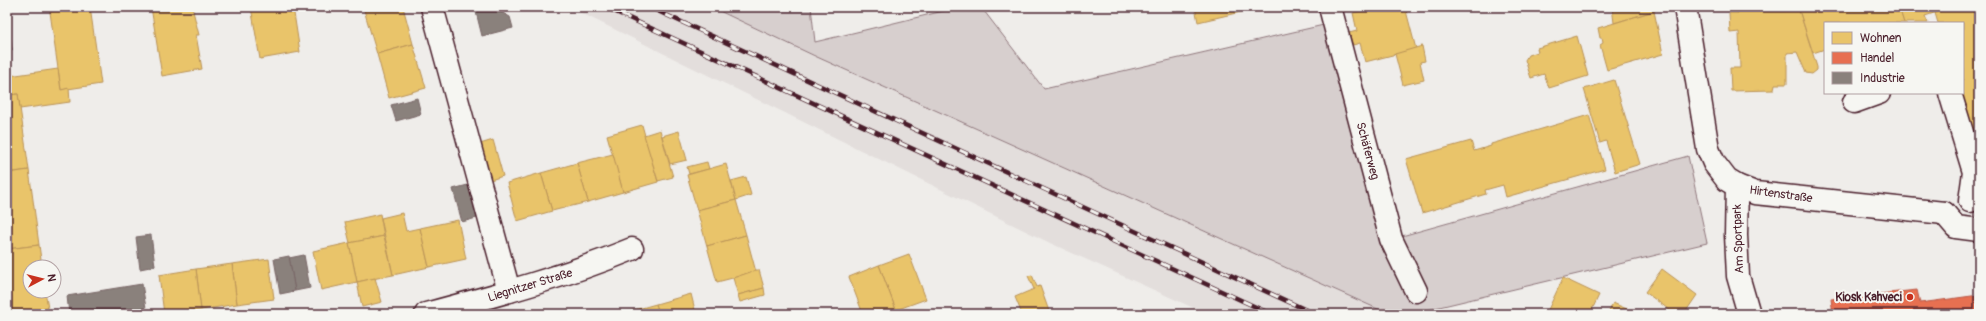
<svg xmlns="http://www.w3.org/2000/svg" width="1986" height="321" font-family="Pangolin,sans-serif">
<rect width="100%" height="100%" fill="#efedea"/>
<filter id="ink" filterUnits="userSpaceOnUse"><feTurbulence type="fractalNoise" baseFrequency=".025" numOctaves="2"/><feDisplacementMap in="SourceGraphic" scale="8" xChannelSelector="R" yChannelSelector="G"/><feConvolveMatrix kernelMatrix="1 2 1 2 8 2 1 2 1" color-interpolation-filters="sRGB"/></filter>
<g filter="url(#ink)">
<!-- built -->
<path fill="#e3dedc" d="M 569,7 L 711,7 L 817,57 L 1389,314 L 1207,314 L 1050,243 Z"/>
<!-- green -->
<path fill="#d7cfce" stroke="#90777c" d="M 711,7 L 811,7 L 815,42 L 960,7 L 981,7 L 1044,89 L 1328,24 L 1384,241 L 1688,156 L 1707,243 L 1410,314 L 1389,314 L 817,57 Z"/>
<!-- homes -->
<g fill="#e9c46a" stroke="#b99257">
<path d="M 90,7 L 101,84 L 61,90 L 50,12 Z"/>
<path d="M 151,7 L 192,7 L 199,35 L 196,35 L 202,69 L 162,76 Z"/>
<path d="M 251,7 L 293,7 L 300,52 L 260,59 Z"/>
<path d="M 375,7 L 403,7 L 413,44 L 377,54 L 364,10 Z"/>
<path d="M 1195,7 L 1262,7 L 1198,22 Z"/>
<path d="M 1378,7 L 1405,7 L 1416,49 L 1365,62 L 1360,43 L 1353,45 L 1349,33 L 1357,31 L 1353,13 Z"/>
<path d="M 1612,7 L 1654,7 L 1654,11 L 1614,23 Z"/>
<path d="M 1738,7 L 1781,7 L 1781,11 L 1799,10 L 1817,67 L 1817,70 L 1812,74 L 1806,73 L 1797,52 L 1787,53 L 1787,84 L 1775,84 L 1774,90 L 1731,91 L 1730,68 L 1740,68 L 1739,32 L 1730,33 L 1729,13 L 1738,13 Z"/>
<path d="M 1809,7 L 1899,7 L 1904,23 L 1825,23 L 1825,49 L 1813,53 L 1799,10 Z"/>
<path d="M 1899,7 L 1948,7 L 1949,8 L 1925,16 L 1928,23 L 1904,23 Z"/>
<path d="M 1948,7 L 1979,7 L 1979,148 L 1961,93 L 1963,93 L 1963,23 L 1938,23 L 1935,13 Z"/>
<path d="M 1654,11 L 1663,54 L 1607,70 L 1600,45 L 1603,43 L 1602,38 L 1600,38 L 1598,28 Z"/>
<path d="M 1577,36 L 1588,76 L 1549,88 L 1544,74 L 1531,78 L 1525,60 L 1528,55 L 1538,52 L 1537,48 Z"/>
<path d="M 413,44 L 426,88 L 389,98 L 377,54 Z"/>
<path d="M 1422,46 L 1425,61 L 1420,62 L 1424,80 L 1403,85 L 1395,54 Z"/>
<path d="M 58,69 L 61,90 L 69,88 L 70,102 L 20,109 L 18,94 L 12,95 L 9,76 Z"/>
<path d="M 1614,80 L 1640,164 L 1615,172 L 1606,141 L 1600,143 L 1584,89 Z"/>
<path d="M 18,94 L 29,170 L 7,173 L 7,95 Z"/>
<path d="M 1589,115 L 1605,169 L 1506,197 L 1503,185 L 1485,190 L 1486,194 L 1422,213 L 1406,159 L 1471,141 L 1474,151 L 1491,146 L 1491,144 Z"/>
<path d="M 642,125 L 658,182 L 623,192 L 607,135 Z"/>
<path d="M 660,130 L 673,177 L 658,181 L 644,135 Z"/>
<path d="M 679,131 L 687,160 L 670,164 L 662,136 Z"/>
<path d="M 493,140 L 503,176 L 487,181 L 477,145 Z"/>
<path d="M 613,154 L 623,192 L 588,202 L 577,163 Z"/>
<path d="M 707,162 L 709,169 L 689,174 L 687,167 Z"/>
<path d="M 577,163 L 588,202 L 552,211 L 541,173 Z"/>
<path d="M 726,164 L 736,200 L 697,210 L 687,175 Z"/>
<path d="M 29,170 L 39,245 L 7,249 L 7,173 Z"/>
<path d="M 541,173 L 552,211 L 517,221 L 507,183 Z"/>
<path d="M 746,177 L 751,195 L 736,200 L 731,181 Z"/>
<path d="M 736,200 L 746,235 L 707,246 L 697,210 Z"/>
<path d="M 402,213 L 406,231 L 420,228 L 429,267 L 393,275 L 381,218 Z"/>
<path d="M 380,214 L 384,236 L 350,243 L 345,222 Z"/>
<path d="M 458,220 L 466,259 L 429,267 L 420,228 Z"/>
<path d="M 746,235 L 756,272 L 717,282 L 707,246 Z"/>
<path d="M 384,236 L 393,275 L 357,282 L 349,243 Z"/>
<path d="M 349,243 L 357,282 L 321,290 L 313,251 Z"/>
<path d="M 39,245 L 42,267 L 30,267 L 30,291 L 45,291 L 49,314 L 8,314 L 7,249 Z"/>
<path d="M 909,254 L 926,299 L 896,310 L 879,265 Z"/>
<path d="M 269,259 L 274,299 L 237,304 L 232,264 Z"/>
<path d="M 232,264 L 237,304 L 201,310 L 196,269 Z"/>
<path d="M 879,265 L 896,310 L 885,314 L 863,314 L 849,277 Z"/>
<path d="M 196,269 L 201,310 L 164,314 L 159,275 Z"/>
<path d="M 1662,269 L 1697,295 L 1684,314 L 1675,314 L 1645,292 Z"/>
<path d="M 756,270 L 759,270 L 764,288 L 738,295 L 733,278 Z"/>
<path d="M 1032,275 L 1037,287 L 1040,286 L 1050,314 L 1022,314 L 1015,297 L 1034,289 L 1028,276 Z"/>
<path d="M 375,278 L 382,302 L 362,307 L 357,282 Z"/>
<path d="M 1563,278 L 1599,295 L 1590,314 L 1546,314 Z"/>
<path d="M 764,288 L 765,295 L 740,302 L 738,295 Z"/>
<path d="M 691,294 L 696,314 L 659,314 L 656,304 Z"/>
<path d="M 1613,303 L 1636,313 L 1636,314 L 1608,314 Z"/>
<path d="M 656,304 L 659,314 L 620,314 Z"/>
</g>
<!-- shops -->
<path fill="#e76f51" stroke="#b85746" d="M 1917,290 L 1920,303 L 1979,295 L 1979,314 L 1833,314 L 1831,299 Z"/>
<!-- industry -->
<g fill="#8a817c" stroke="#776464">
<path d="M 478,7 L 492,7 L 510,17 L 513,28 L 482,36 L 475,8 Z"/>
<path d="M 7,27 L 9,27 L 12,50 L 7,51 Z"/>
<path d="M 417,98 L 421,114 L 396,121 L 391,105 Z"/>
<path d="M 475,183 L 484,216 L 462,222 L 453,189 Z"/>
<path d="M 151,235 L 155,266 L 140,269 L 136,237 Z"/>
<path d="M 304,255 L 310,288 L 295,291 L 289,258 Z"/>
<path d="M 289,256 L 295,291 L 280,294 L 274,259 Z"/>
<path d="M 142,284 L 146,308 L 103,314 L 69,314 L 67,296 Z"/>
</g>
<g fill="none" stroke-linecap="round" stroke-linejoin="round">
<defs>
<g id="minor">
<path d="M 432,7 L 509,291"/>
<path d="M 1330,7 L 1391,239 L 1416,291"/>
<path d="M 1685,7 L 1708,149 L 1714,163 L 1727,180 L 1737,186 L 1755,193 L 1944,213"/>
<path d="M 1950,93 L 1974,172 L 1970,201"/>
<path d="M 1854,102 L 1879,93"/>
<path d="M 1737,186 L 1736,235 L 1738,276 L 1749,314"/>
<path d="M 1944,213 L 1956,227 L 1979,230"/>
<path d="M 426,314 C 497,295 564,277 632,249"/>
</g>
</defs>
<!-- minor casing -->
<use href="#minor" stroke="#4a1f2b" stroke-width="25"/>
<!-- minor -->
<use href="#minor" stroke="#f6f6f2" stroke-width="22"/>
<defs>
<g id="rail">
<path d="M 605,7 L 1271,314"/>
<path d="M 649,7 L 1315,314"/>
</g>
</defs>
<!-- rail casing -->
<use href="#rail" stroke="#4a1f2b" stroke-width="4.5"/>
<!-- rail -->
<use href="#rail" stroke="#f6f6f2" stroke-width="3" stroke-dasharray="9" stroke-linecap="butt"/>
</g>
</g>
<!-- markers -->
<circle fill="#c8321e" stroke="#f6f6f2" stroke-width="1.5" cx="1910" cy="297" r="4"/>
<g text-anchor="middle" stroke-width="4" stroke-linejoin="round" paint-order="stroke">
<!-- street labels -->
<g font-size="12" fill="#4a1f2b" stroke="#f6f6f2">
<text transform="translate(1368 151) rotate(75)" y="4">Schäferweg</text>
<text transform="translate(1781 194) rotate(8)" y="4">Hirtenstraße</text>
<text transform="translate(1738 239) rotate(-92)" y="4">Am Sportpark</text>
<text transform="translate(530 285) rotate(-17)" y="4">Liegnitzer Straße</text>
</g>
<!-- poi labels -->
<g font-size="12" font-weight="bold" fill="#4a1f2b" stroke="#f6f6f2" text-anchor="end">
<text x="1902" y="301">Kiosk Kahveci</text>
</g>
</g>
<!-- margin -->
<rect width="1986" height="321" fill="none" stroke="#f6f6f2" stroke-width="24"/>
<rect x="12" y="12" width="1962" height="297" fill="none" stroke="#4a1f2b" stroke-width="1.5" filter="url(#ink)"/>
<!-- legend -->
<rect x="1824" y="22" width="140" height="72" fill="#f6f6f2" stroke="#b1a0a2"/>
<rect x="1832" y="32" width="20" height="12" fill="#e9c46a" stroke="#b1a0a2"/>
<text x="1860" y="42" font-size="12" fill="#4a1f2b">Wohnen</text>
<rect x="1832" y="52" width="20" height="12" fill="#e76f51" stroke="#b1a0a2"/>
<text x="1860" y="62" font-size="12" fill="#4a1f2b">Handel</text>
<rect x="1832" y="72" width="20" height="12" fill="#8a817c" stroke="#b1a0a2"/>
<text x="1860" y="82" font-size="12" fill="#4a1f2b">Industrie</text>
<!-- north arrow -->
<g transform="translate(42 279) rotate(83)"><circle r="19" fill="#f6f6f2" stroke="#b1a0a2"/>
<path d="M0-3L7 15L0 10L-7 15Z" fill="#c8321e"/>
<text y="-6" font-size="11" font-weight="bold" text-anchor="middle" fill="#4a1f2b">N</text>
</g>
</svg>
